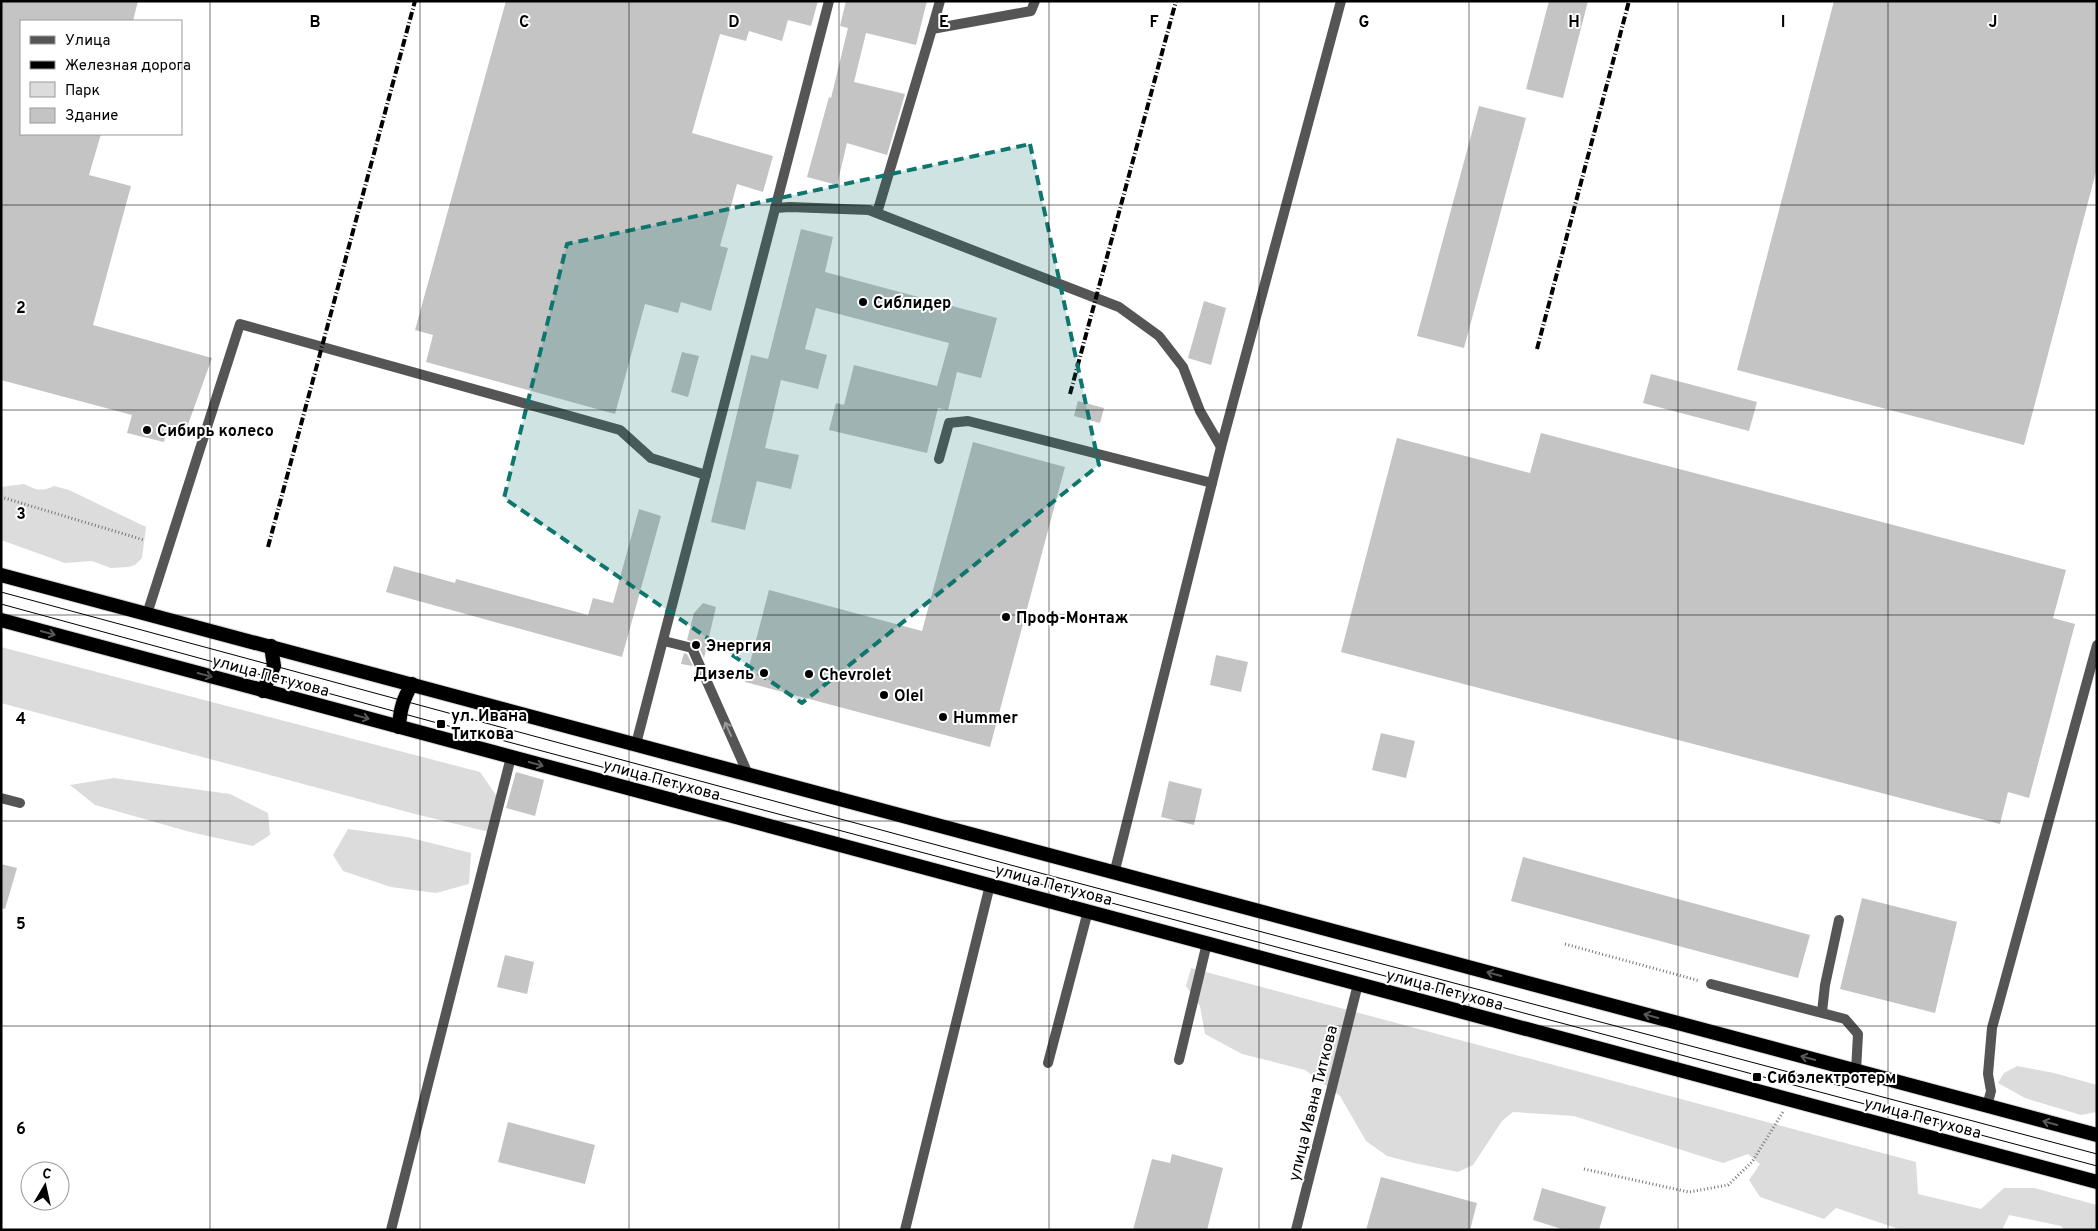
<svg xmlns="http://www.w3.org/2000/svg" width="2098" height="1231" font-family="Overpass,sans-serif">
<rect width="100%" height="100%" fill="#fff"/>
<!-- green -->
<g fill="#dcdcdc">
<path d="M 24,484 C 36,490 41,492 54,486 L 69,490 L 146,527 L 142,558 L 135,565 L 128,567 L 111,568 L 92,561 L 65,563 L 1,540 L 1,487 Z"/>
<path d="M 1,647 L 480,772 L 498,798 L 489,832 L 415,814 L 1,703 Z"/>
<path d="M 114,778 L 230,794 L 268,813 L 270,835 L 253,846 L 190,832 L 95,805 L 70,785 Z"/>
<path d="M 348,829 L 407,837 L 471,853 L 469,884 L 436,893 L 391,887 L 343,871 L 333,855 Z"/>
<path d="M 1191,968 L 1916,1162 L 1918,1194 L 1981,1209 L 2004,1188 L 2034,1188 L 2097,1205 L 2097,1230 L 2065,1230 L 2061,1226 L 2009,1215 L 2002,1230 L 1902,1230 L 1836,1208 L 1824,1219 L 1760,1197 L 1749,1180 L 1760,1164 L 1748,1154 L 1723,1163 L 1574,1116 L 1513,1112 L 1502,1121 L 1473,1165 L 1458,1172 L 1414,1163 L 1387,1156 L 1366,1141 L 1340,1096 L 1305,1070 L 1242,1054 L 1205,1034 L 1200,1006 L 1186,986 Z"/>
<path d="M 2017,1066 L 2054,1073 L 2097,1085 L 2097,1112 L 2081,1115 L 2025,1098 L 1998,1083 L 2004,1073 Z"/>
</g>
<!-- building -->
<g fill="#c4c4c4">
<path d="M 1,1 L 138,1 L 133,21 L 21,21 L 21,134 L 101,134 L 89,175 L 131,186 L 93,325 L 212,358 L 186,430 L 168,425 L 164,442 L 127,433 L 132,415 L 1,380 Z"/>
<path d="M 506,1 L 818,1 L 811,26 L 788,20 L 782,41 L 749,31 L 746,41 L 720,34 L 692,133 L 773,156 L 763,192 L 737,184 L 720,246 L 728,248 L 711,311 L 681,302 L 678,313 L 645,304 L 615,414 L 426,362 L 433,335 L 415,330 Z"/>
<path d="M 846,1 L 927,1 L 916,45 L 866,33 L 854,82 L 905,94 L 887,155 L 847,143 L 837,185 L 807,177 L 829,97 L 831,98 L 848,28 L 840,26 Z"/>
<path d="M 1549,1 L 1588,1 L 1563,98 L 1526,89 Z"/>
<path d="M 1834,1 L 2097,1 L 2097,168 L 2024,445 L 1737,370 Z"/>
<path d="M 1479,106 L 1526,118 L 1464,348 L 1417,336 Z"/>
<path d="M 801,229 L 833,237 L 825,272 L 997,318 L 981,378 L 957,372 L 948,410 L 938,408 L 927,453 L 829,430 L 836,403 L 844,405 L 854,365 L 937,386 L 949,343 L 816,308 L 805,349 L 827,355 L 818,389 L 781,380 L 765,448 L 799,455 L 791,489 L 757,481 L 745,530 L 711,522 L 751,355 L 768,359 Z"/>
<path d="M 1204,301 L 1226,308 L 1211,365 L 1188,358 Z"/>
<path d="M 682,352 L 699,356 L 688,397 L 671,392 Z"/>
<path d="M 1651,374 L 1757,402 L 1749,431 L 1643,403 Z"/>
<path d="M 1078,401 L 1104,408 L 1100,423 L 1074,416 Z"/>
<path d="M 1541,433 L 2066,570 L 2053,618 L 2075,624 L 2029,798 L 2008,792 L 2000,824 L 1341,652 L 1397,438 L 1530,473 Z"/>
<path d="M 973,442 L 1065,467 L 990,747 L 745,682 L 769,590 L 922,631 Z"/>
<path d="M 639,509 L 661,516 L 622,657 L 386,592 L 394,566 L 455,583 L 456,579 L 588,615 L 593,598 L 613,603 Z"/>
<path d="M 703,603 L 716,607 L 704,658 L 697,643 L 687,640 L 694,613 Z"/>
<path d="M 684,653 L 687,654 L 693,666 L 681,664 Z"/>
<path d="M 1216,655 L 1248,662 L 1241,692 L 1210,685 Z"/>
<path d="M 1381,733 L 1415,741 L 1406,778 L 1372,770 Z"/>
<path d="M 516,772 L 544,780 L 535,816 L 506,808 Z"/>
<path d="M 1169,781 L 1202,789 L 1194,825 L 1161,817 Z"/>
<path d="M 1523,857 L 1810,935 L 1798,978 L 1511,901 Z"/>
<path d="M 1,864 L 17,868 L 5,909 L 1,908 Z"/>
<path d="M 1862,898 L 1957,922 L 1935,1013 L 1840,989 Z"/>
<path d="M 505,955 L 534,962 L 527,994 L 497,987 Z"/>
<path d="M 508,1122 L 595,1145 L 585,1184 L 498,1162 Z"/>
<path d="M 1172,1154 L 1223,1168 L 1207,1230 L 1133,1230 L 1152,1159 L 1170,1163 Z"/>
<path d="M 1381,1177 L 1477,1203 L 1470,1230 L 1366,1230 Z"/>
<path d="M 1542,1188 L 1606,1207 L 1599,1230 L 1565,1230 L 1533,1220 Z"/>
</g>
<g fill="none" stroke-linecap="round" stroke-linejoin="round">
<defs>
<g id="trunk">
<path d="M 1,575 L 2097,1135"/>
<path d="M 1,620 L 2097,1182"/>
<path d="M 263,691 L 274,666 L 271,646"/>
<path d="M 399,727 C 400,710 403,699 412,684"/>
</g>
</defs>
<!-- trunk casing -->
<use href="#trunk" stroke="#dbdbdb" stroke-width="16"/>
<!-- path -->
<g stroke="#777" stroke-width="3" stroke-dasharray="1 2.5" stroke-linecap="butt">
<path d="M 1,497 L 144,540"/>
<path d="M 1565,944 L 1700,981"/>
<path d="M 1584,1169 L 1689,1192 L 1728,1185 L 1752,1162 L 1783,1112"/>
</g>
<!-- service -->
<g stroke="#555" stroke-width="10">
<path d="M 932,29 L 940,1"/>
<path d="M 775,208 L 790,207 L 869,210 L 1119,307 L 1159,336 L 1183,367 L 1200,411 L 1221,447"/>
<path d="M 877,213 L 932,29 L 1031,11 L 1035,1"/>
<path d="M 939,459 L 949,423 L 968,421 L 1212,483"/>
<path d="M 147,614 L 240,324 L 620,430 L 651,458 L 706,475"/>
<path d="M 664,641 L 692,648 L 748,774"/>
<path d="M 636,744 L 829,1"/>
<path d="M 1,798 L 20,803"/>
<path d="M 1114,874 L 1221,447 L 1341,1"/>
<path d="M 1711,984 L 1845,1019 L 1858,1034 L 1856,1071"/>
<path d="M 1822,1012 L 1825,985 L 1839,920"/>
<path d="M 1179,1060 L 1207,943"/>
<path d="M 1048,1063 L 1088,911"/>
<path d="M 1987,1106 L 1991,1091 L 1988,1074 L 1992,1028 L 2097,645"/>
<path d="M 391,1230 L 511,757"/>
<path d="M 905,1230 L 990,885"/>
</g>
<!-- minor -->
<path stroke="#555" stroke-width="10" d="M 1296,1230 L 1358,984"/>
<!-- trunk -->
<use href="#trunk" stroke="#000" stroke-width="14"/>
<!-- tram -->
<g stroke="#000" stroke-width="1">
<path d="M 1,592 L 1044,874 L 2097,1154"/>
<path d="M 1,604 L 441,724 L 2097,1166"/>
</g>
<!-- rail -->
<g stroke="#000" stroke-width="4" stroke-dasharray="8 2.5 1 2.5" stroke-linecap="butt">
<path d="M 1537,349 L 1629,1"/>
<path d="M 1070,394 L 1176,1"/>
<path d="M 268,547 L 415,1"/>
</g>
</g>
<!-- one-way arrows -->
<defs><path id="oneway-shaft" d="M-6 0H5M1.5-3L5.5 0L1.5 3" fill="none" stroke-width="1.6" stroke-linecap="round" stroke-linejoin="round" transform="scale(1.25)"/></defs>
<g stroke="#595959">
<use href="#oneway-shaft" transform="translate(48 633) rotate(15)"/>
<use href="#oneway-shaft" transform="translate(205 675) rotate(15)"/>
<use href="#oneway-shaft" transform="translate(362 717) rotate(15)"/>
<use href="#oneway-shaft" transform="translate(536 764) rotate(15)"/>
<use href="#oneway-shaft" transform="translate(1494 974) rotate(-165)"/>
<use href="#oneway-shaft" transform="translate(1651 1016) rotate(-165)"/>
<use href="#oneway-shaft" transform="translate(1808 1058) rotate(-165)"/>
<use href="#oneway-shaft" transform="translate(2050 1123) rotate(-165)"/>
</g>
<use stroke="#999" href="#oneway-shaft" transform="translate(728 729) rotate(-114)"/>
<!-- marked area -->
<path fill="#0f766e" fill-opacity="0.2" stroke="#0f766e" stroke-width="4" stroke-dasharray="10 6" stroke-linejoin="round" d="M 1030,144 L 1099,465 L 802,703 L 504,498 L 567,244 Z"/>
<!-- grid -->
<path fill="none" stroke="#000" stroke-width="1" stroke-opacity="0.55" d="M 210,1 L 210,1230M 420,1 L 420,1230M 629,1 L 629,1230M 839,1 L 839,1230M 1049,1 L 1049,1230M 1259,1 L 1259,1230M 1469,1 L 1469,1230M 1678,1 L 1678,1230M 1888,1 L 1888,1230M 1,205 L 2097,205M 1,410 L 2097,410M 1,615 L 2097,615M 1,821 L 2097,821M 1,1026 L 2097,1026"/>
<!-- markers -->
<g fill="#000" stroke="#fff" stroke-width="2">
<circle cx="863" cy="302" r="5"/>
<circle cx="147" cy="430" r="5"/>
<circle cx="1006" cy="617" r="5"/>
<circle cx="696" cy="645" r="5"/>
<circle cx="764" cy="673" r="5"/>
<circle cx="809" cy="674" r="5"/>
<circle cx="884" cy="695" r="5"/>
<circle cx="943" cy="717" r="5"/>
<rect x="436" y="719" width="10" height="10" rx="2.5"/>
<rect x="1752" y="1072" width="10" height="10" rx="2.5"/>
</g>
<g text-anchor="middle" stroke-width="4" stroke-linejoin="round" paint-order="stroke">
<!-- poi labels -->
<g font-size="16" font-weight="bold" fill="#000" stroke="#fff" text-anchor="start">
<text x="873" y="308">Сиблидер</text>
<text x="157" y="436">Сибирь колесо</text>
<text x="1016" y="623">Проф-Монтаж</text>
<text x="706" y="651">Энергия</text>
<text x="754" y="679" text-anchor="end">Дизель</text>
<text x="819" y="680">Chevrolet</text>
<text x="894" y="701">Olel</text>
<text x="451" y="721">ул. Ивана<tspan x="451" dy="18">Титкова</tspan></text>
<text x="953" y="723">Hummer</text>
<text x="1767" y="1083">Сибэлектротерм</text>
</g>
<!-- street labels -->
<g font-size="16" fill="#000" stroke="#fff">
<text transform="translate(271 675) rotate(15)" y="6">улица Петухова</text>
<text transform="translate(662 779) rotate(15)" y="6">улица Петухова</text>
<text transform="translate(1054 884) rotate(15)" y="6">улица Петухова</text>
<text transform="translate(1445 989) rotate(15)" y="6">улица Петухова</text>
<text transform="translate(1312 1103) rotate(-76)" y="6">улица Ивана Титкова</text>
<text transform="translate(1923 1117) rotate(15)" y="6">улица Петухова</text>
</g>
</g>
<g font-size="16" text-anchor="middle" font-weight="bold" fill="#000" stroke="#fff" stroke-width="4" stroke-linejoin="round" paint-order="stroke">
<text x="315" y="27">B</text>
<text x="524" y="27">C</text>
<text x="734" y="27">D</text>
<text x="944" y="27">E</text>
<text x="1154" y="27">F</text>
<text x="1364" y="27">G</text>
<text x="1574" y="27">H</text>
<text x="1783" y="27">I</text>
<text x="1993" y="27">J</text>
<text x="21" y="313">2</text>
<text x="21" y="519">3</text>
<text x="21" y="724">4</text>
<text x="21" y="929">5</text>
<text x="21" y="1134">6</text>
</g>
<!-- border -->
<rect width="2098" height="1231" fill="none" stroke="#000000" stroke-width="5"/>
<!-- legend -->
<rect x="20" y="20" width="162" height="115" fill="#ffffff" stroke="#999999"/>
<rect x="30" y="36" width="25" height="8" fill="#555555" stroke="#999999"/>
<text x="65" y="45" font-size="15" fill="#000000">Улица</text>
<rect x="30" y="61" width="25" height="8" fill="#000000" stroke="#999999"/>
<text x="65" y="70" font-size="15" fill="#000000">Железная дорога</text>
<rect x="30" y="82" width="25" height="15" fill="#dcdcdc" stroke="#999999"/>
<text x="65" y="95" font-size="15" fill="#000000">Парк</text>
<rect x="30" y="108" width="25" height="15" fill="#c4c4c4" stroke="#999999"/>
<text x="65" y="120" font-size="15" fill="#000000">Здание</text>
<!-- north arrow -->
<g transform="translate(45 1186) rotate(9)"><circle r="24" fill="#ffffff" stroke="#999999"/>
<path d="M0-4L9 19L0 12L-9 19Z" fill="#000000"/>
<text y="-8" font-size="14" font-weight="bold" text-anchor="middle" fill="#000000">С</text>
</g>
</svg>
